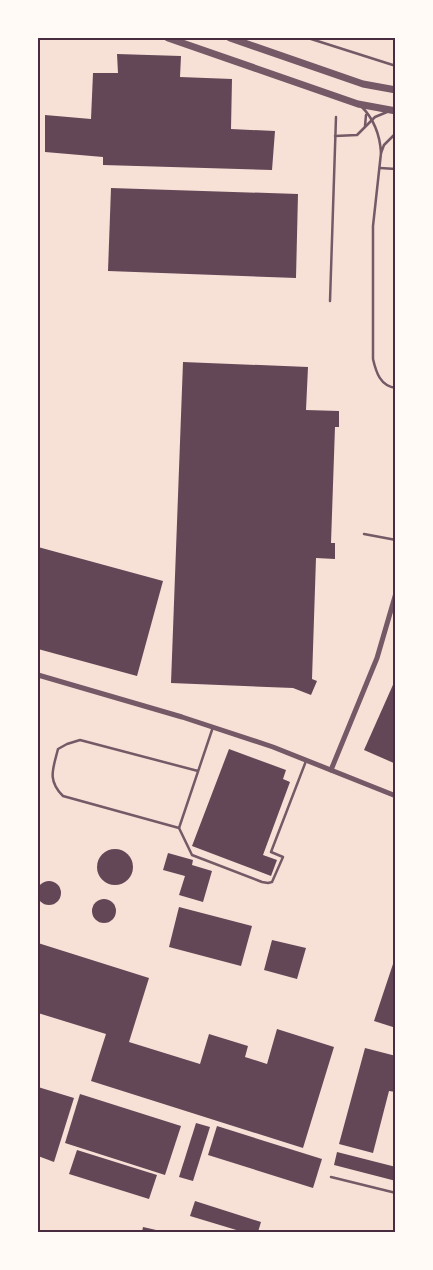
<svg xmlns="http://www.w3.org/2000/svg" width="433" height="1270" font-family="'PT Sans Narrow',sans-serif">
<rect width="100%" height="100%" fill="#f7e1d7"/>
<!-- building -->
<g fill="#644757">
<path d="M 117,54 L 181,56 L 180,77 L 232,79 L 231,129 L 275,131 L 272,170 L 103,165 L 103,157 L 45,152 L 45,115 L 91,119 L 93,73 L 118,73 Z"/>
<path d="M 111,188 L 298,194 L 296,278 L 108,271 Z"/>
<path d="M 183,362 L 308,367 L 306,410 L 339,411 L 339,427 L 335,427 L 331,543 L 335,543 L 335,559 L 316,558 L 312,679 L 317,681 L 311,695 L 293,688 L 171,683 Z"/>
<path d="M 38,547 L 163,581 L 137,676 L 38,649 Z"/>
<path d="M 396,678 L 396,764 L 364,750 Z"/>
<path d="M 229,749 L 286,770 L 283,779 L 290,782 L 263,855 L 277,860 L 271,876 L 192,846 Z"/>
<circle cx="115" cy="867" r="18"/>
<path d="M 168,853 L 193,860 L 192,865 L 212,871 L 203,902 L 179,895 L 185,876 L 163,870 Z"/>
<circle cx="49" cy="893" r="12"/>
<circle cx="104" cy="911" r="12"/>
<path d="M 179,907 L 252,926 L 241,966 L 169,947 Z"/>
<path d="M 272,940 L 306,948 L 297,979 L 264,970 Z"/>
<path d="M 38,943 L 149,978 L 129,1042 L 200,1064 L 209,1034 L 248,1046 L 245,1057 L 267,1064 L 277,1029 L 334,1047 L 303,1148 L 91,1081 L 106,1034 L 38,1013 Z"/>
<path d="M 394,961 L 396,961 L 396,1028 L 374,1021 Z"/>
<path d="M 365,1048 L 396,1056 L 396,1092 L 389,1091 L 373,1153 L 339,1144 Z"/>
<path d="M 38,1087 L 74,1098 L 54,1162 L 38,1156 Z"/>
<path d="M 80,1094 L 181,1126 L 165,1175 L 65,1143 Z"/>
<path d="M 196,1123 L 210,1127 L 193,1181 L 179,1177 Z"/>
<path d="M 217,1126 L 322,1159 L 313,1188 L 208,1155 Z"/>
<path d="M 77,1150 L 157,1175 L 149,1199 L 69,1174 Z"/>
<path d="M 337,1152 L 396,1167 L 396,1181 L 334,1165 Z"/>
<path d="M 195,1201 L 261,1222 L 258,1232 L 243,1232 L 190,1216 Z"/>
<path d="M 143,1227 L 165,1232 L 142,1232 Z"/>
</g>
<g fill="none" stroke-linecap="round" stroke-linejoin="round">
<!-- service -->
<g stroke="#755966" stroke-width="2.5">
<path d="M 308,38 L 396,66"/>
<path d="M 361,106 C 374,119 380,135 381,153 L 384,145 L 396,133"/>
<path d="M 365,126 L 366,115"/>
<path d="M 335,136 L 357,135 L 375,117 L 387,112"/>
<path d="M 381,153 L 373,226 L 373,359 C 376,372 380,386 396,388"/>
<path d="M 380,168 L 396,169"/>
<path d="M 330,301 L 336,117"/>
<path d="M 364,534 L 396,540"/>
<path d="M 198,771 L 80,740 L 67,744 L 58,749 C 53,769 47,780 63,796 L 179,828 L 213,727"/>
<path d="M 179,828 L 192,855 L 262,882 L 268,883 L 272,882 L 283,857 L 271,852 L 306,761"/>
<path d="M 331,1177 L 396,1193"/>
</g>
<!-- minor -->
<g stroke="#755966" stroke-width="5">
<path d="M 38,675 L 182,717 L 273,747 L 396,796"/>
<path d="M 331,770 L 377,658 L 396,593"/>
</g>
<!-- tertiary -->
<g stroke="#755966" stroke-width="7">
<path d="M 168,38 L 358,104 L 396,111"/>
<path d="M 230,38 L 363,84 L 396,90"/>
</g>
</g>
<!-- border -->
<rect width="433" height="1270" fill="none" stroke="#fffaf5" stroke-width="78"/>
<rect x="39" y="39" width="355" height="1192" fill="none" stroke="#4a2c40" stroke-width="2"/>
</svg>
